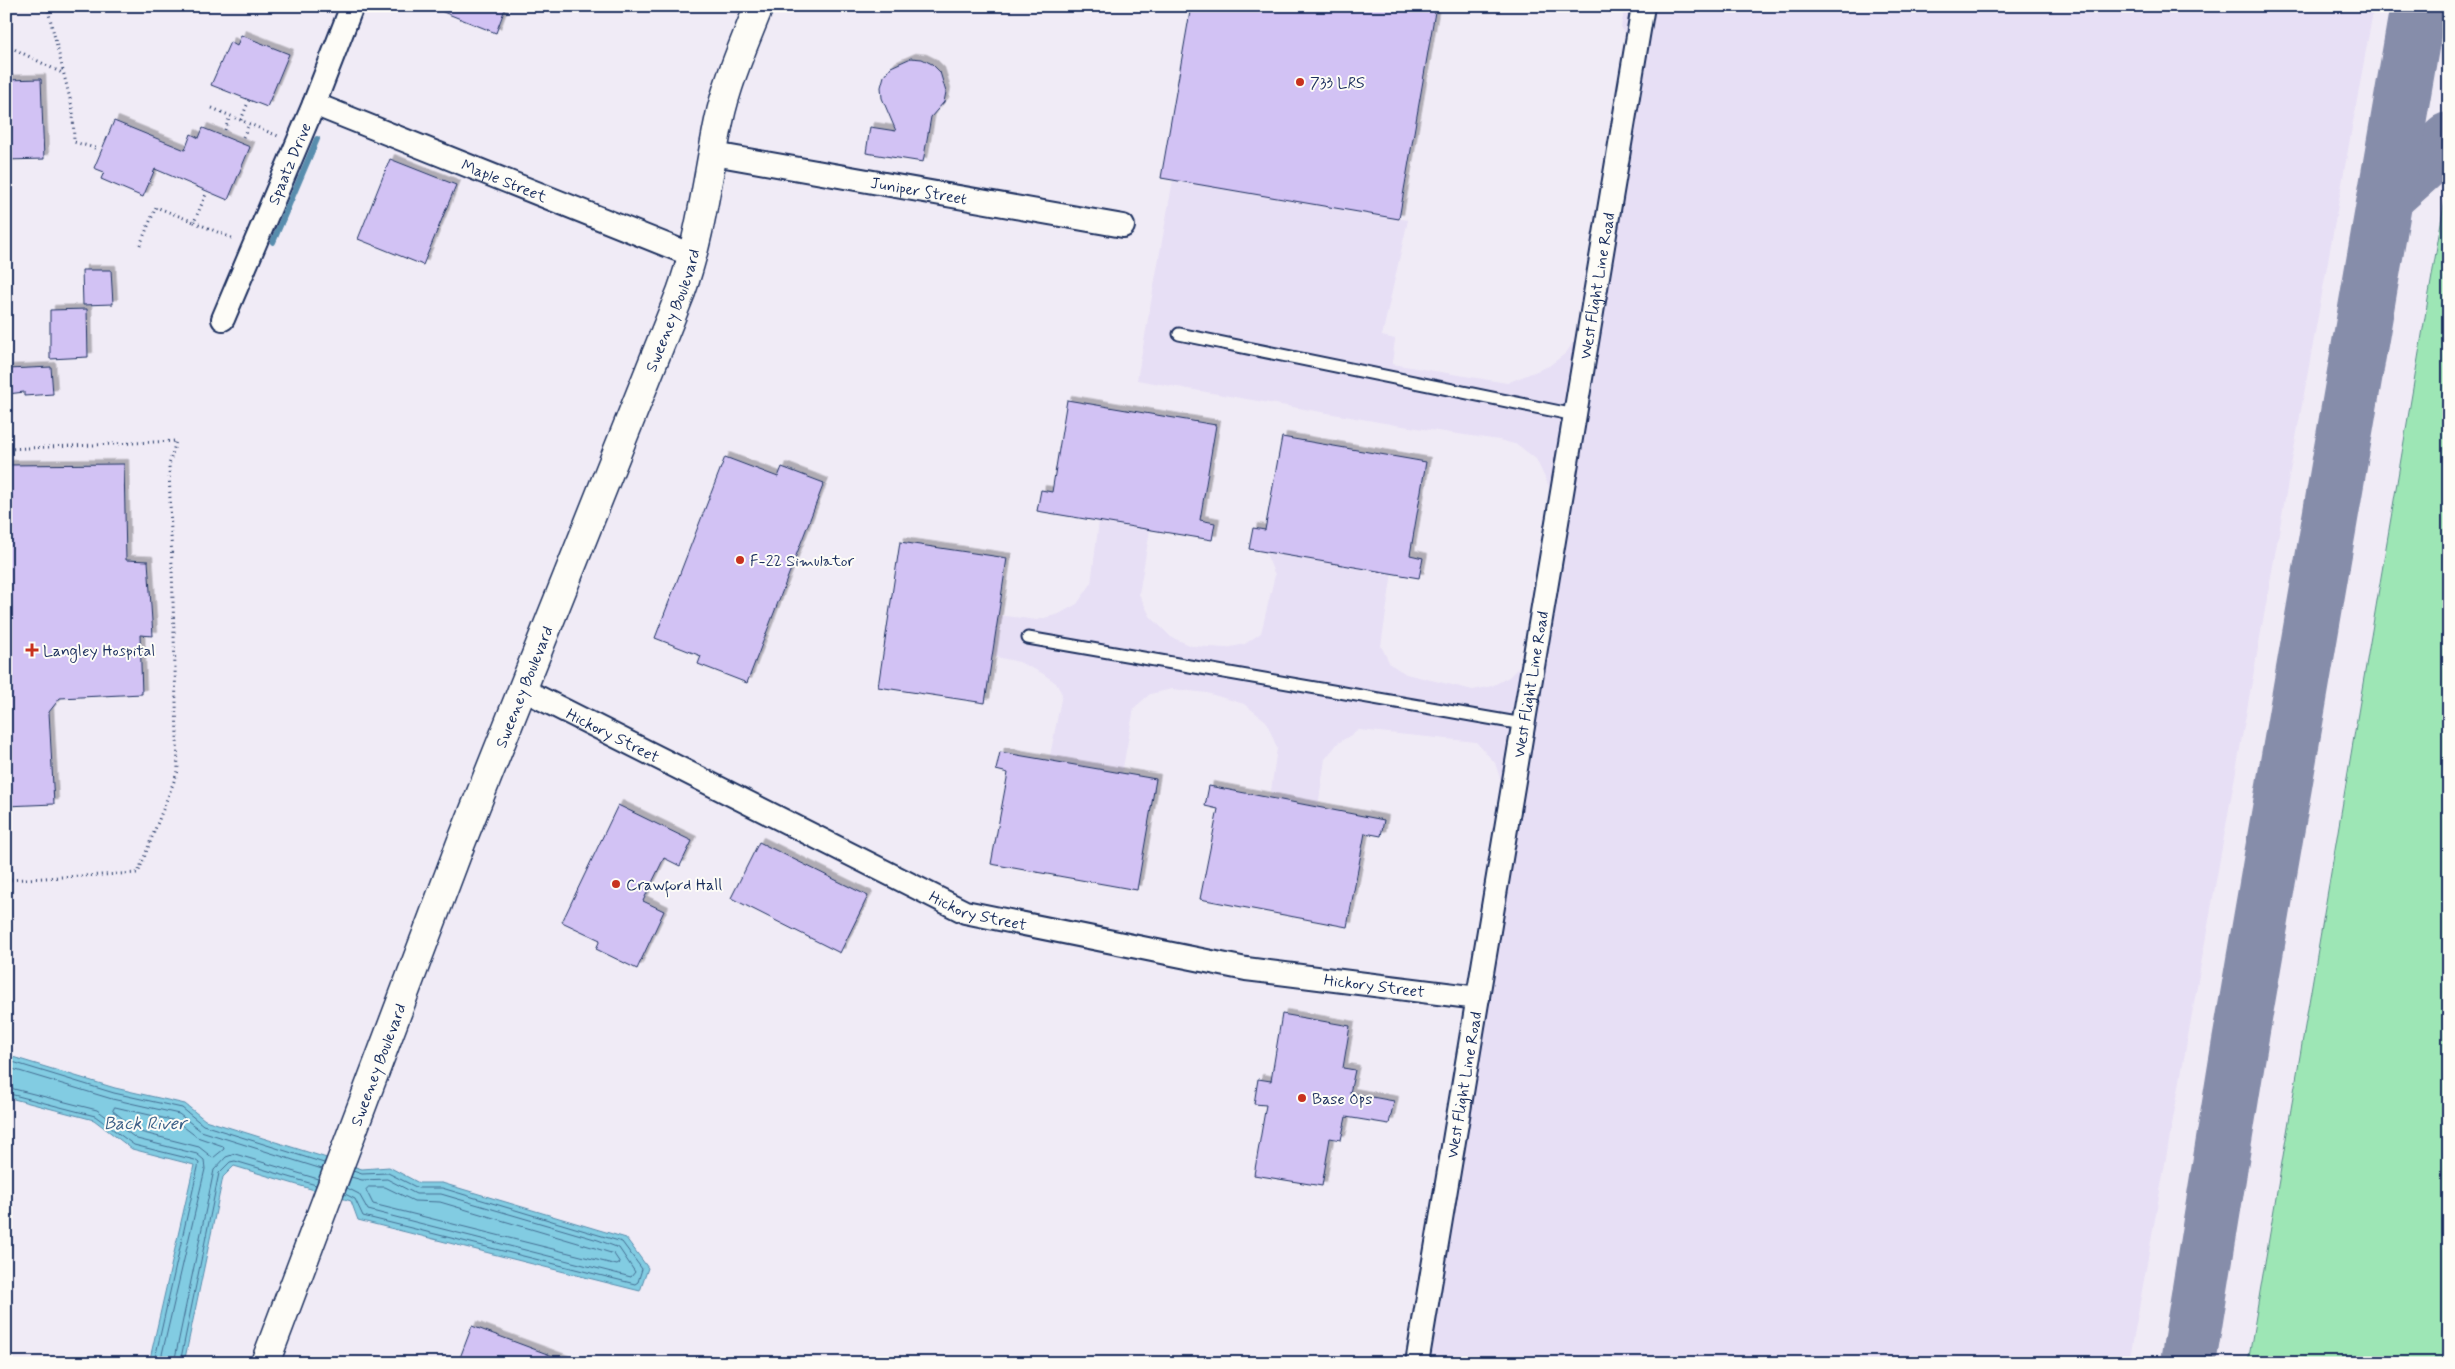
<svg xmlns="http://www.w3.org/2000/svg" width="2455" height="1369" font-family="Mynerve,sans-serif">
<defs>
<filter id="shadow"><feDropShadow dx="4.5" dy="-4.5" stdDeviation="0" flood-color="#0004"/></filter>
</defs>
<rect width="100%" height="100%" fill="#f0ebf6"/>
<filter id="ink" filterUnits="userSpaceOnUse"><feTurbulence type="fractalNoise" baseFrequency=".02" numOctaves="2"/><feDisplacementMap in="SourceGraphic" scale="10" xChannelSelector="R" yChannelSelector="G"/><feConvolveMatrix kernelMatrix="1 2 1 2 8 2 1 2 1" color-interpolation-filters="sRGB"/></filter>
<g filter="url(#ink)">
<!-- built -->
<path fill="#e7dff5" d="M 1625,6 L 2374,6 L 2129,1363 L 1404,1363 L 1501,781 L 1495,763 L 1476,742 L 1359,730 L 1338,743 L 1325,759 L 1318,807 L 1270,798 L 1277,748 L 1266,721 L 1244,704 L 1207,693 L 1172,689 L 1150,694 L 1134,708 L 1122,773 L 1049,761 L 1062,694 L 1056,683 L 1042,673 L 1019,662 L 992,656 L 998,615 L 1037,620 L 1059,614 L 1077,604 L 1091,584 L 1099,521 L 1150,530 L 1139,594 L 1150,616 L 1171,637 L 1192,646 L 1226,648 L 1245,644 L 1261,633 L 1275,575 L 1265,551 L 1392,573 L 1381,646 L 1390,664 L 1406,674 L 1473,690 L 1492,686 L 1509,677 L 1522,664 L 1553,495 L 1536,459 L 1518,445 L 1499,440 L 1396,425 L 1137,380 L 1173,180 L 1408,220 L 1382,336 L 1395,339 L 1392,364 L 1507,383 L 1549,366 L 1566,353 L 1576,338 L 1627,36 L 1621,27 Z"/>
<!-- green -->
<path fill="#9de6b5" stroke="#5c8a8a" d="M 2449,191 L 2449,1363 L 2248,1363 L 2445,199 Z"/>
<!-- water -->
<path fill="#82cce2" stroke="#598dad" d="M 6,1055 L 115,1088 L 185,1104 L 205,1120 L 362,1169 L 389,1167 L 419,1183 L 442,1183 L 626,1238 L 648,1268 L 640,1291 L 358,1220 L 351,1201 L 234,1166 L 223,1177 L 184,1363 L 149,1363 L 194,1165 L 132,1149 L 94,1120 L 6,1097 Z"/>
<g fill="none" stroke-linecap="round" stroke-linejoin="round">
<!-- shore -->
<g stroke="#446e93" stroke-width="1">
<path d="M 6,1060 L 114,1093 L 182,1108 L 203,1125 L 324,1163"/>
<path d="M 6,1067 L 112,1099 L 179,1114 L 201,1131 L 322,1169"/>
<path d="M 6,1087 L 97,1110 L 137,1139 L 197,1154 L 204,1160 L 205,1169 L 160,1363"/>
<path d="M 6,1093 L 95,1116 L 134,1145 L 195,1160 L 199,1163 L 154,1363"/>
<path d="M 115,1107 L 176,1121 L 197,1137 L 223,1146 L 224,1149 L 213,1158 L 199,1147 L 140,1132 L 113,1111 Z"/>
<path d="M 369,1187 L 385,1187 L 414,1201 L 440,1202 L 595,1248 L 614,1254 L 620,1263 L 617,1265 L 373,1204 L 366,1190 Z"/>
<path d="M 347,1188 L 359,1194 L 368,1210 L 631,1277 L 635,1272 L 619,1248 L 598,1240 L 441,1194 L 416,1194 L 387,1179 L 362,1180 L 351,1177"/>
<path d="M 345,1194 L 355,1199 L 363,1216 L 635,1284 L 638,1282 L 642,1269 L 622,1242 L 442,1188 L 418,1188 L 388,1173 L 362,1174 L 353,1171"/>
<path d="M 174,1363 L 214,1170 L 226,1157 L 235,1154 L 318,1179"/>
<path d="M 180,1363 L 219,1173 L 230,1162 L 235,1161 L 316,1185"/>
</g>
<!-- stream -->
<path stroke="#598dad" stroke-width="6" d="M 273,242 L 317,139"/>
<!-- taxiway -->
<g stroke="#868daa" stroke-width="56">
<path d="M 2387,195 L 2449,140"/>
<path d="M 2188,1363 L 2239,1048 L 2418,6"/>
</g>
</g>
<!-- building -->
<g fill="#d2c2f4" stroke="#1b2f5e" filter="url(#shadow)">
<path d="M 428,6 L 506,6 L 496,33 Z"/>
<path d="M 1191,6 L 1436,6 L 1399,219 L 1161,178 Z"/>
<path d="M 241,35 L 289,54 L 267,107 L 211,85 L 230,42 L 237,46 Z"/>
<path d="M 911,58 L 922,59 L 932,64 L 940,72 L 946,92 L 944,102 L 931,117 L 923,162 L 866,153 L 870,127 L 896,131 L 882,98 L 881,87 L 884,76 L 891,67 Z"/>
<path d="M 41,79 L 44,159 L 6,160 L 6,80 Z"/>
<path d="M 114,121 L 185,150 L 191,134 L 199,138 L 203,128 L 250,147 L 228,200 L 155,169 L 143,197 L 101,179 L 104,172 L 94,168 Z"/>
<path d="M 390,159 L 456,185 L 423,265 L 358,239 Z"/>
<path d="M 82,270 L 111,270 L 113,304 L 83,305 Z"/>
<path d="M 87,309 L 88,357 L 50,359 L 50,310 Z"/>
<path d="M 51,367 L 53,394 L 24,396 L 24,392 L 8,394 L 8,369 Z"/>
<path d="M 1067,400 L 1216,425 L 1200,520 L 1215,523 L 1212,540 L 1037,511 L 1041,490 L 1052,492 Z"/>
<path d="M 1282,437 L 1426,462 L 1410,555 L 1423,558 L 1419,578 L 1249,549 L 1253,528 L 1265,530 Z"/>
<path d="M 725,457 L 778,477 L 782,467 L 824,483 L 747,683 L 698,664 L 701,656 L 655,638 Z"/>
<path d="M 124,464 L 126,560 L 148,561 L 153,636 L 140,635 L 142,694 L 60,698 L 49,712 L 54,804 L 6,806 L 6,465 Z"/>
<path d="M 900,542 L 1007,558 L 985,703 L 878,687 Z"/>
<path d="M 1000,752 L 1156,779 L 1137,890 L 991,864 L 1008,773 L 996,770 Z"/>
<path d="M 1209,786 L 1384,820 L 1381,836 L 1365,833 L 1347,927 L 1200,899 L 1218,809 L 1205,806 Z"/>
<path d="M 618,805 L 692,841 L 680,866 L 664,858 L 643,901 L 664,911 L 637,969 L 596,949 L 600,940 L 562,922 Z"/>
<path d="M 759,842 L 868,896 L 840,953 L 731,898 Z"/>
<path d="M 1282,1014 L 1350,1026 L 1343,1068 L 1355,1070 L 1350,1093 L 1394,1101 L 1389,1124 L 1346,1117 L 1341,1140 L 1330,1138 L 1322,1186 L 1254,1175 L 1266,1105 L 1254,1104 L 1258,1079 L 1271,1081 Z"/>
<path d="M 472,1326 L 566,1361 L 566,1363 L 458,1363 Z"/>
</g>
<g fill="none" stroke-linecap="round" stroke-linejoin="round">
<defs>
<g id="service">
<path d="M 1179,334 L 1575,415"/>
<path d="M 1028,638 L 1523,724"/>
</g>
<g id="minor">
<path id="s1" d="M 314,104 L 694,256"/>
<path id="s2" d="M 714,154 L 1123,226"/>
<path id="s3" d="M 223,319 L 314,104 L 352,6"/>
<path id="s4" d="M 522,689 L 965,912 L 1246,969 L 1478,998"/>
<path id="s5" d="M 1417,1363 L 1643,6"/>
</g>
<g id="secondary">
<path id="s6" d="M 265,1363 L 461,843 L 681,292 C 701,236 707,179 719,121 C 727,82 744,44 759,6"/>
</g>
</defs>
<!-- service casing -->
<use href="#service" stroke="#1b2f5e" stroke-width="15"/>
<!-- minor casing -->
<use href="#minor" stroke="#1b2f5e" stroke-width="26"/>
<!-- secondary casing -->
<use href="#secondary" stroke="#1b2f5e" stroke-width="31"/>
<!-- path -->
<g stroke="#1b2f5e" stroke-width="3" stroke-dasharray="1 4" stroke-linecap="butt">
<path d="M 47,6 L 73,111 L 74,142 L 95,148"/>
<path d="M 6,45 L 64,74"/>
<path d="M 212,108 L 278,136"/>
<path d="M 241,120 L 249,100"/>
<path d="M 225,130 L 230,116"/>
<path d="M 243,137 L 249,124"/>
<path d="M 194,222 L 234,239"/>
<path d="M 140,245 L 156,207 L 194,222 L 207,192"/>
<path d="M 6,880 L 138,873 L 178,771 L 169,465 L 176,441 L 8,449"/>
</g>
<!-- service -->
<use href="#service" stroke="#fdfcf7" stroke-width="11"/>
<!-- minor -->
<use href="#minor" stroke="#fdfcf7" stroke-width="22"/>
<!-- secondary -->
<use href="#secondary" stroke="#fdfcf7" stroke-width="28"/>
</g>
</g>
<!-- markers -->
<g fill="#c8321e" stroke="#fdfcf7" stroke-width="2">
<circle cx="1300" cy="82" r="5"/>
<circle cx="740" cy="560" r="5"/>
<path d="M29.5 642.5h5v5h5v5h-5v5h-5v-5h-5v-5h5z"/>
<circle cx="616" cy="884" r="5"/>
<circle cx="1302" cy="1098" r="5"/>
</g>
<g text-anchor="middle" stroke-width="4" stroke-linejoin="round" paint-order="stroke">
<!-- poi labels -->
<g font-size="16" fill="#1b2f5e" stroke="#fdfcf7" text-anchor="start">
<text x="1310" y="88">733 LRS</text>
<text x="750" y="566">F-22 Simulator</text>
<text x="43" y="656">Langley Hospital</text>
<text x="626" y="890">Crawford Hall</text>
<text x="1312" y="1104">Base Ops</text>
</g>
<!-- street labels -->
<g font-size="16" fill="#1b2f5e" stroke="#fdfcf7">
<text dy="6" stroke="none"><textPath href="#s3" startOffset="169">Spaatz Drive</textPath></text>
<text dy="6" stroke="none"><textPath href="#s1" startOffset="205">Maple Street</textPath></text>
<text dy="6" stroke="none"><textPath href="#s2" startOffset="208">Juniper Street</textPath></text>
<text dy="6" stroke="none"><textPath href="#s5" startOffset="1092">West Flight Line Road</textPath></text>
<text dy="6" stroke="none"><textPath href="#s6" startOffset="1129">Sweeney Boulevard</textPath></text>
<text dy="6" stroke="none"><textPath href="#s5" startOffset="688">West Flight Line Road</textPath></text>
<text dy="6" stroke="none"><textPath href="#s6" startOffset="724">Sweeney Boulevard</textPath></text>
<text dy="6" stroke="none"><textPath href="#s4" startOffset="102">Hickory Street</textPath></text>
<text dy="6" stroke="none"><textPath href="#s4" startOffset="508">Hickory Street</textPath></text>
<text dy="6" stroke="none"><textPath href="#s4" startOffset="912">Hickory Street</textPath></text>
<text dy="6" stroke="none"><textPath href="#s6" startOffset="319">Sweeney Boulevard</textPath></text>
<text dy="6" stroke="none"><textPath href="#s5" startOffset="282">West Flight Line Road</textPath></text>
</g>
<!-- water labels -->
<g font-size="18" font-style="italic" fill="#3a5e86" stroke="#fdfcf7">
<text x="145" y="1129">Back River</text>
</g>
</g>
<!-- margin -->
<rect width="2455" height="1369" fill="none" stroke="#fdfcf7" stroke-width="25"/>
<rect x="12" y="12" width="2430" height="1344" fill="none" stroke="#1b2f5e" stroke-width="2" filter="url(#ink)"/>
</svg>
